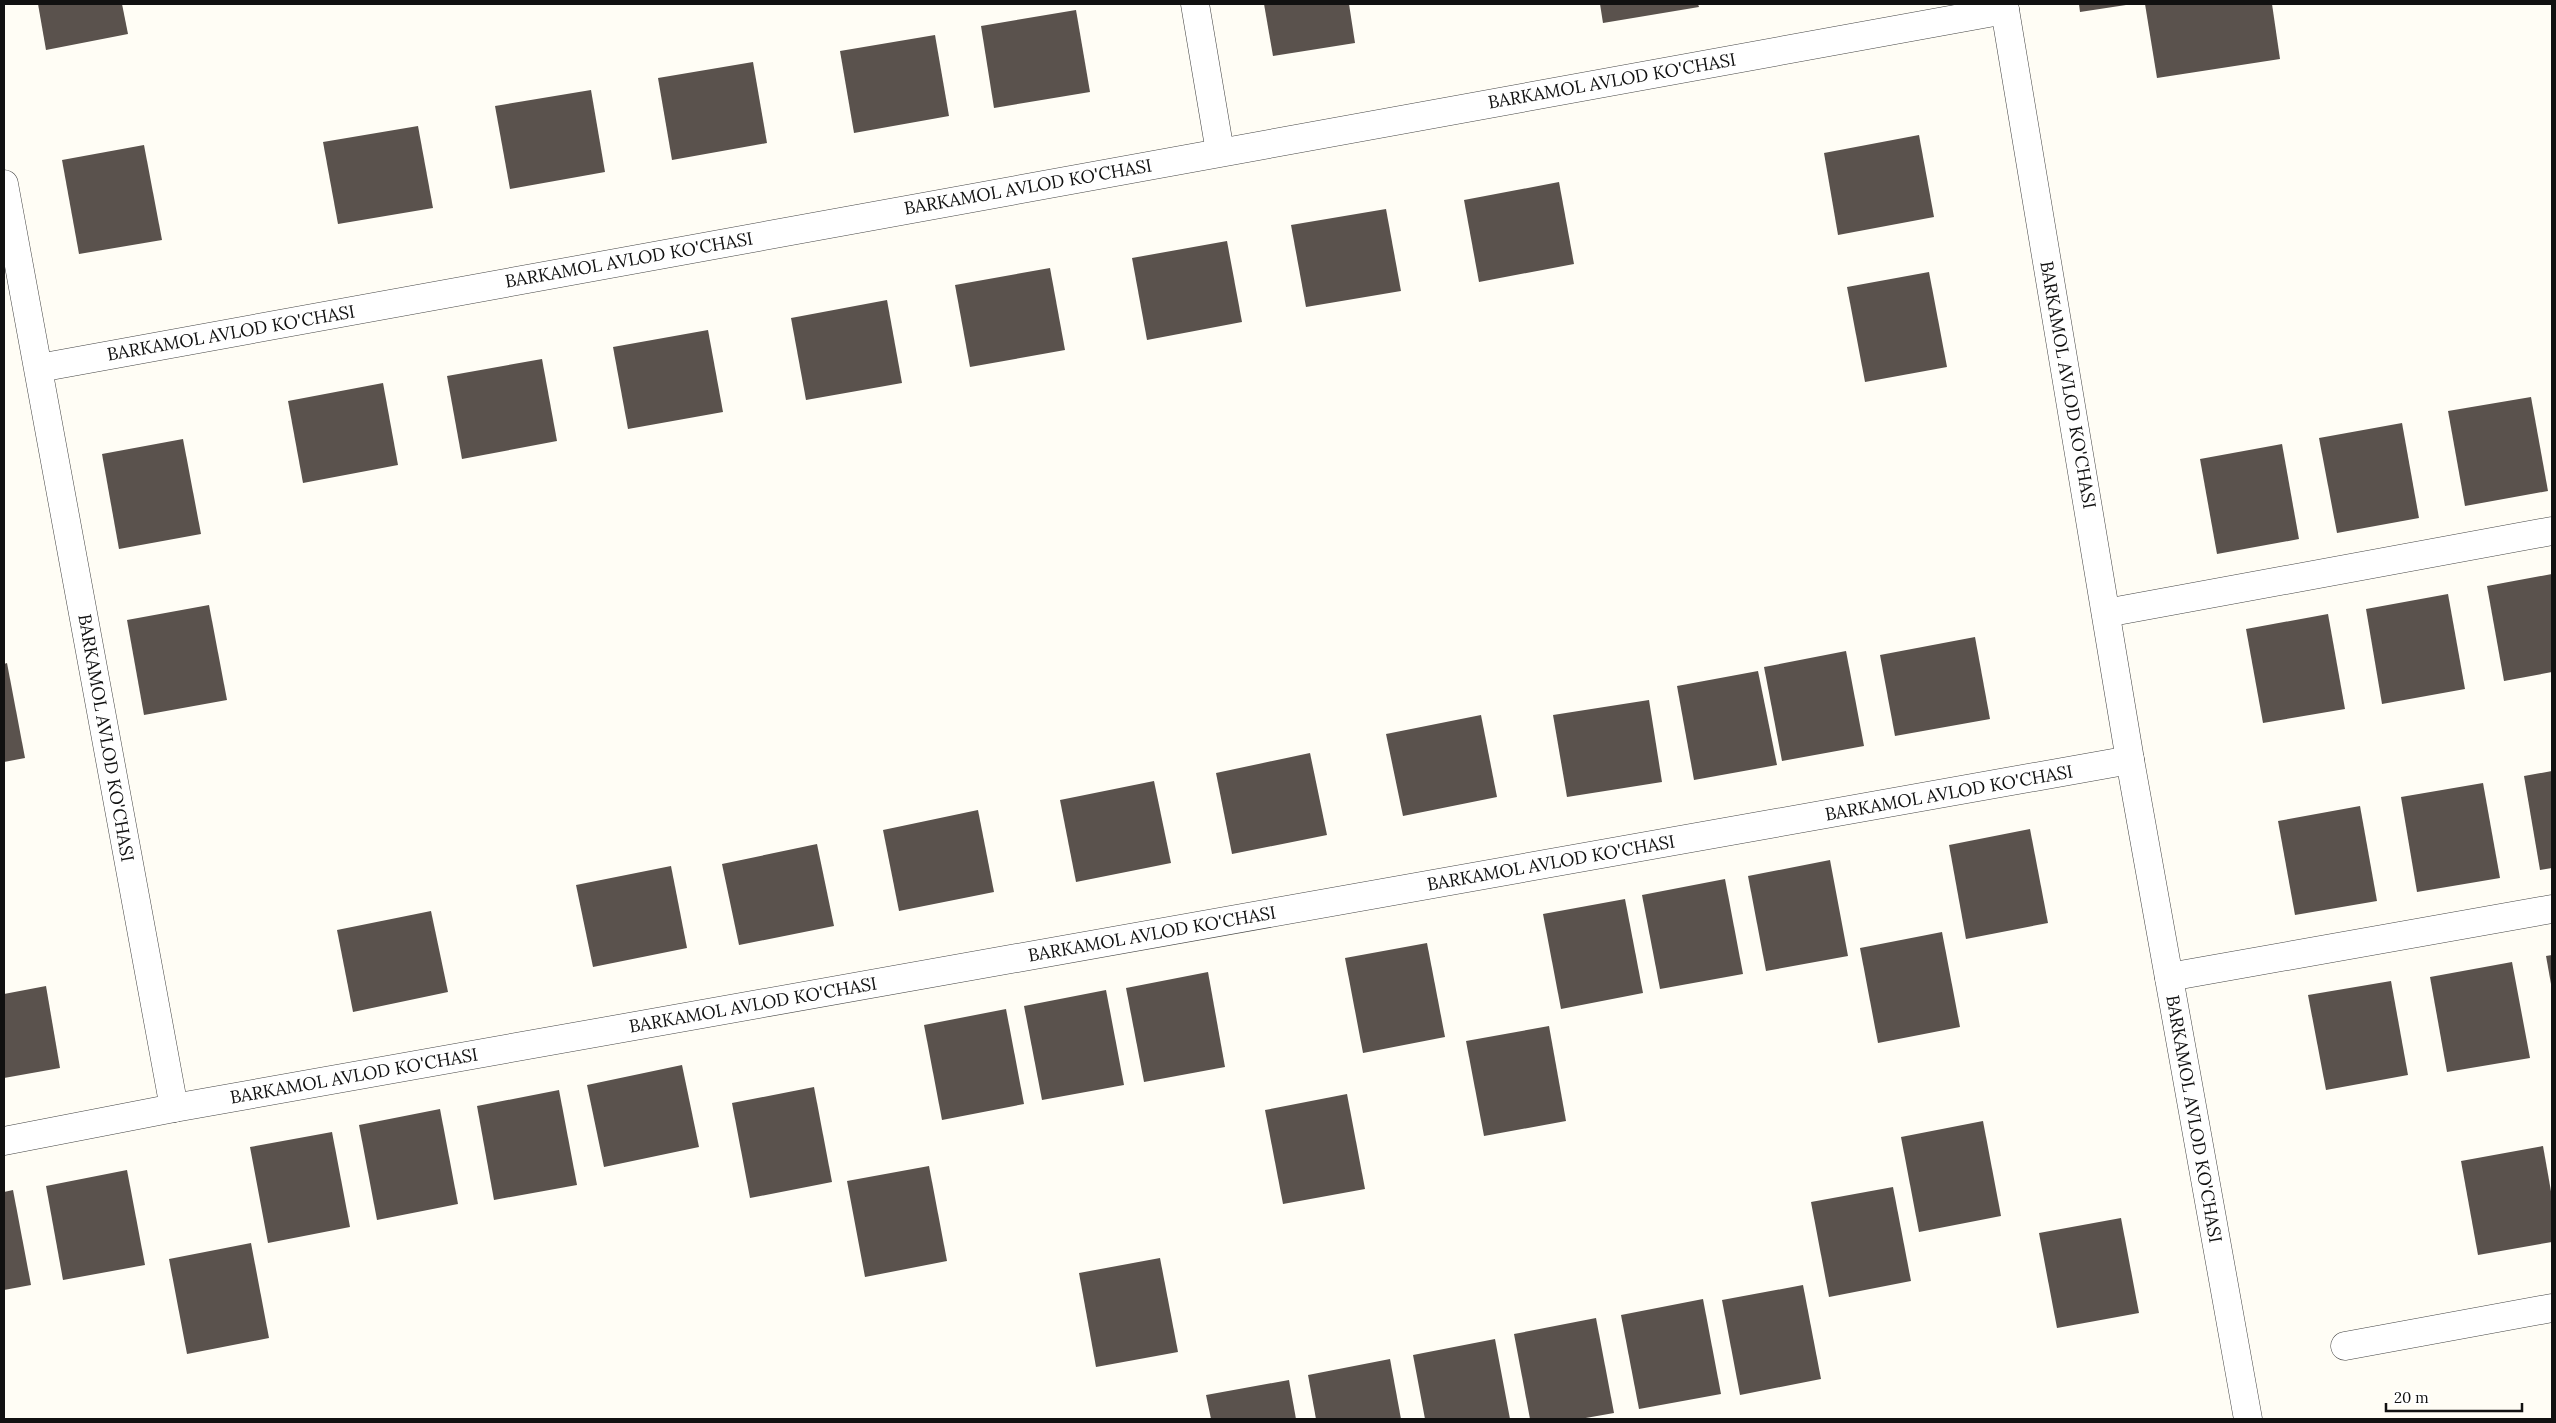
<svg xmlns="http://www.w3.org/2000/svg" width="2556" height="1423" font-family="Lora,serif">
<rect width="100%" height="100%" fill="#fffdf5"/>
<!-- building -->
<g fill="#5a524d">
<path d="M 38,4 L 122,4 L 128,34 L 46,50 Z"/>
<path d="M 1264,4 L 1349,4 L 1355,43 L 1273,56 Z"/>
<path d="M 1600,4 L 1698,4 L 1699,7 L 1603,23 Z"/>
<path d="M 2079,4 L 2126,4 L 2126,5 L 2080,12 Z"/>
<path d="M 2145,4 L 2272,4 L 2280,59 L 2157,78 Z"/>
<path d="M 1076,10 L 1090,92 L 994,108 L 981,26 Z"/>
<path d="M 935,35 L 949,116 L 854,133 L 840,51 Z"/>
<path d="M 753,62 L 767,143 L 672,160 L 658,78 Z"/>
<path d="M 591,90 L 605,172 L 510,189 L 495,106 Z"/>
<path d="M 418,126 L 433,208 L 338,224 L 323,142 Z"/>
<path d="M 1919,135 L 1934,217 L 1838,235 L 1824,153 Z"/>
<path d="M 144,145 L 162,240 L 79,254 L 62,160 Z"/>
<path d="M 1559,182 L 1574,264 L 1479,282 L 1464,200 Z"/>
<path d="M 1386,209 L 1401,291 L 1306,307 L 1291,225 Z"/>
<path d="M 1227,241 L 1242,322 L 1147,340 L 1132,258 Z"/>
<path d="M 1050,268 L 1065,350 L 970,367 L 955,285 Z"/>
<path d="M 1929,272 L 1947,367 L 1865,382 L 1847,287 Z"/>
<path d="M 887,300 L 902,383 L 806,400 L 791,318 Z"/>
<path d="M 708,330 L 723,412 L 628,429 L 613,347 Z"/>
<path d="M 542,359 L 557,441 L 462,459 L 447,376 Z"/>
<path d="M 383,383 L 398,465 L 303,483 L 288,401 Z"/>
<path d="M 2531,397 L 2548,491 L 2465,506 L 2448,411 Z"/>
<path d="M 2402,423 L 2419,518 L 2337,533 L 2319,438 Z"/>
<path d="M 183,439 L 201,534 L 119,549 L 102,454 Z"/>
<path d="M 2282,444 L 2299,539 L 2217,554 L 2200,459 Z"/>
<path d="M 2552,574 L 2552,672 L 2504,681 L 2487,586 Z"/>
<path d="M 2448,594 L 2465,689 L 2382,704 L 2366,609 Z"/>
<path d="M 209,605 L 227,700 L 144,715 L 127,620 Z"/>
<path d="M 2328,614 L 2345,709 L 2263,723 L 2246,629 Z"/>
<path d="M 1975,637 L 1990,719 L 1895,736 L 1880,655 Z"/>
<path d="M 1846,651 L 1864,746 L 1782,761 L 1764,667 Z"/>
<path d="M 7,663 L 25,758 L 4,762 L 4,664 Z"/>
<path d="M 1758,671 L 1777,765 L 1694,780 L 1677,686 Z"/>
<path d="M 1649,700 L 1662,782 L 1567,797 L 1553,715 Z"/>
<path d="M 1481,715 L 1497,797 L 1403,816 L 1386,734 Z"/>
<path d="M 1310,753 L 1327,835 L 1232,854 L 1216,773 Z"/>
<path d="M 2552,771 L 2552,868 L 2540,870 L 2524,776 Z"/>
<path d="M 1154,781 L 1171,863 L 1076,882 L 1060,800 Z"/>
<path d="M 2483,783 L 2500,878 L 2417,892 L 2401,797 Z"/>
<path d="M 2360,806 L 2377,901 L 2295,915 L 2278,821 Z"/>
<path d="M 978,810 L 994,892 L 899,911 L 883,830 Z"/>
<path d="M 2030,829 L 2048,923 L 1966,939 L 1949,845 Z"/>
<path d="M 817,844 L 834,926 L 739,945 L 722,864 Z"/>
<path d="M 1830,860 L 1848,956 L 1766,971 L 1748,876 Z"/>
<path d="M 671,866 L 687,948 L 593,967 L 576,885 Z"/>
<path d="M 1725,879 L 1743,974 L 1660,989 L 1642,895 Z"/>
<path d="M 1625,899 L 1643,993 L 1561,1009 L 1543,914 Z"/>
<path d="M 431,911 L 448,992 L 353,1012 L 337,930 Z"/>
<path d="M 1942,932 L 1960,1027 L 1878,1043 L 1860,948 Z"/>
<path d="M 1427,943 L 1445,1037 L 1363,1053 L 1345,958 Z"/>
<path d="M 2552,955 L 2552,984 L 2551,984 L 2546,956 Z"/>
<path d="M 2512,962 L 2530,1058 L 2447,1072 L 2430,977 Z"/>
<path d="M 1208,972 L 1225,1067 L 1144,1082 L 1126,988 Z"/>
<path d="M 2391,981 L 2408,1075 L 2326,1090 L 2308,995 Z"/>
<path d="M 46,986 L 60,1068 L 4,1078 L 4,994 Z"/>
<path d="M 1106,990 L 1124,1085 L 1042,1100 L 1024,1006 Z"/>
<path d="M 1006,1009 L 1024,1104 L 942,1120 L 924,1025 Z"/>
<path d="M 1549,1026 L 1566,1121 L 1484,1136 L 1466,1041 Z"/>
<path d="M 682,1065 L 699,1147 L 604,1167 L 587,1085 Z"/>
<path d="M 814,1087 L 832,1182 L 750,1198 L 732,1103 Z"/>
<path d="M 559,1090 L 577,1185 L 494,1200 L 477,1106 Z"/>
<path d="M 1347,1094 L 1365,1189 L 1283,1204 L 1265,1110 Z"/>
<path d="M 440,1109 L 458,1204 L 377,1220 L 359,1125 Z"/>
<path d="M 1983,1121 L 2001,1216 L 1919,1232 L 1901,1137 Z"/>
<path d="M 332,1132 L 350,1227 L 268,1243 L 250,1147 Z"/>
<path d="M 2543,1146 L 2552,1197 L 2552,1242 L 2478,1255 L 2461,1161 Z"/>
<path d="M 929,1166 L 947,1261 L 865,1277 L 847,1181 Z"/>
<path d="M 127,1170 L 145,1265 L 63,1280 L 46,1186 Z"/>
<path d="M 1893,1187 L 1911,1281 L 1829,1297 L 1811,1202 Z"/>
<path d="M 13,1190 L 31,1285 L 4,1290 L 4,1192 Z"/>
<path d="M 2121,1218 L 2139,1313 L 2057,1328 L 2039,1233 Z"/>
<path d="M 251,1243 L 269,1338 L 187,1354 L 169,1259 Z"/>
<path d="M 1160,1258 L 1178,1352 L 1096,1367 L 1079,1273 Z"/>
<path d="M 1803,1285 L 1821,1379 L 1740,1395 L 1722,1300 Z"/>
<path d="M 1703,1299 L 1721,1394 L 1639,1409 L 1621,1315 Z"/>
<path d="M 1596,1318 L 1614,1413 L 1580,1419 L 1530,1419 L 1514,1334 Z"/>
<path d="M 1495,1339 L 1510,1419 L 1425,1419 L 1413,1355 Z"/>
<path d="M 1390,1359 L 1401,1419 L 1316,1419 L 1308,1375 Z"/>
<path d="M 1289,1380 L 1296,1419 L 1211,1419 L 1206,1395 Z"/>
</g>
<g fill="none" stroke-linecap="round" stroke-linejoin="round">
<defs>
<g id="minor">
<path d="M 1195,4 L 1220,152"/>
<path d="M 2004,4 L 2130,760 L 2248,1419"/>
<path d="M 4,184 L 174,1108"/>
<path d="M 39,368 L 2005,10"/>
<path d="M 2106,613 L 2552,531"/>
<path d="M 2169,977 L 2552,909"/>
<path d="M 4,1141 L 174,1108 L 2130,760"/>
<path d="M 2345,1346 L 2552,1308"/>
</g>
</defs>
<!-- minor casing -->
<use href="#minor" stroke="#444" stroke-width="29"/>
<!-- minor -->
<use href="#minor" stroke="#fff" stroke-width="28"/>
</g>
<g text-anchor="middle" stroke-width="5" stroke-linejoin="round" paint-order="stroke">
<!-- street labels -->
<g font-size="18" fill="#111" stroke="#fff">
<text transform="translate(1612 81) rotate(-10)" y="6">BARKAMOL AVLOD KO'CHASI</text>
<text transform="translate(1028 187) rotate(-10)" y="6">BARKAMOL AVLOD KO'CHASI</text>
<text transform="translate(629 260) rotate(-10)" y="6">BARKAMOL AVLOD KO'CHASI</text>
<text transform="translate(231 333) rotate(-10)" y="6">BARKAMOL AVLOD KO'CHASI</text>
<text transform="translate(2068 385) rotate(80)" y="6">BARKAMOL AVLOD KO'CHASI</text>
<text transform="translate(106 738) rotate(80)" y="6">BARKAMOL AVLOD KO'CHASI</text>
<text transform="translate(1949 793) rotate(-10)" y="6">BARKAMOL AVLOD KO'CHASI</text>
<text transform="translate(1551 863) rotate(-10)" y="6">BARKAMOL AVLOD KO'CHASI</text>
<text transform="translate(1152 934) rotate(-10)" y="6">BARKAMOL AVLOD KO'CHASI</text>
<text transform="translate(753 1005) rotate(-10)" y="6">BARKAMOL AVLOD KO'CHASI</text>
<text transform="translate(354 1076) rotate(-10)" y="6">BARKAMOL AVLOD KO'CHASI</text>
<text transform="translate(2194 1119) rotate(80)" y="6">BARKAMOL AVLOD KO'CHASI</text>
</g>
</g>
<!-- border -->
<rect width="2556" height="1423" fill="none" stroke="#111111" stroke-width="10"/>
<!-- scale -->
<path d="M2386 1403v8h136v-8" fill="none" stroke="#111111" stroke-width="2.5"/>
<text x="2394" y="1403" font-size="15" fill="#111111" stroke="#ffffff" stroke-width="4" paint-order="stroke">20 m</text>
</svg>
